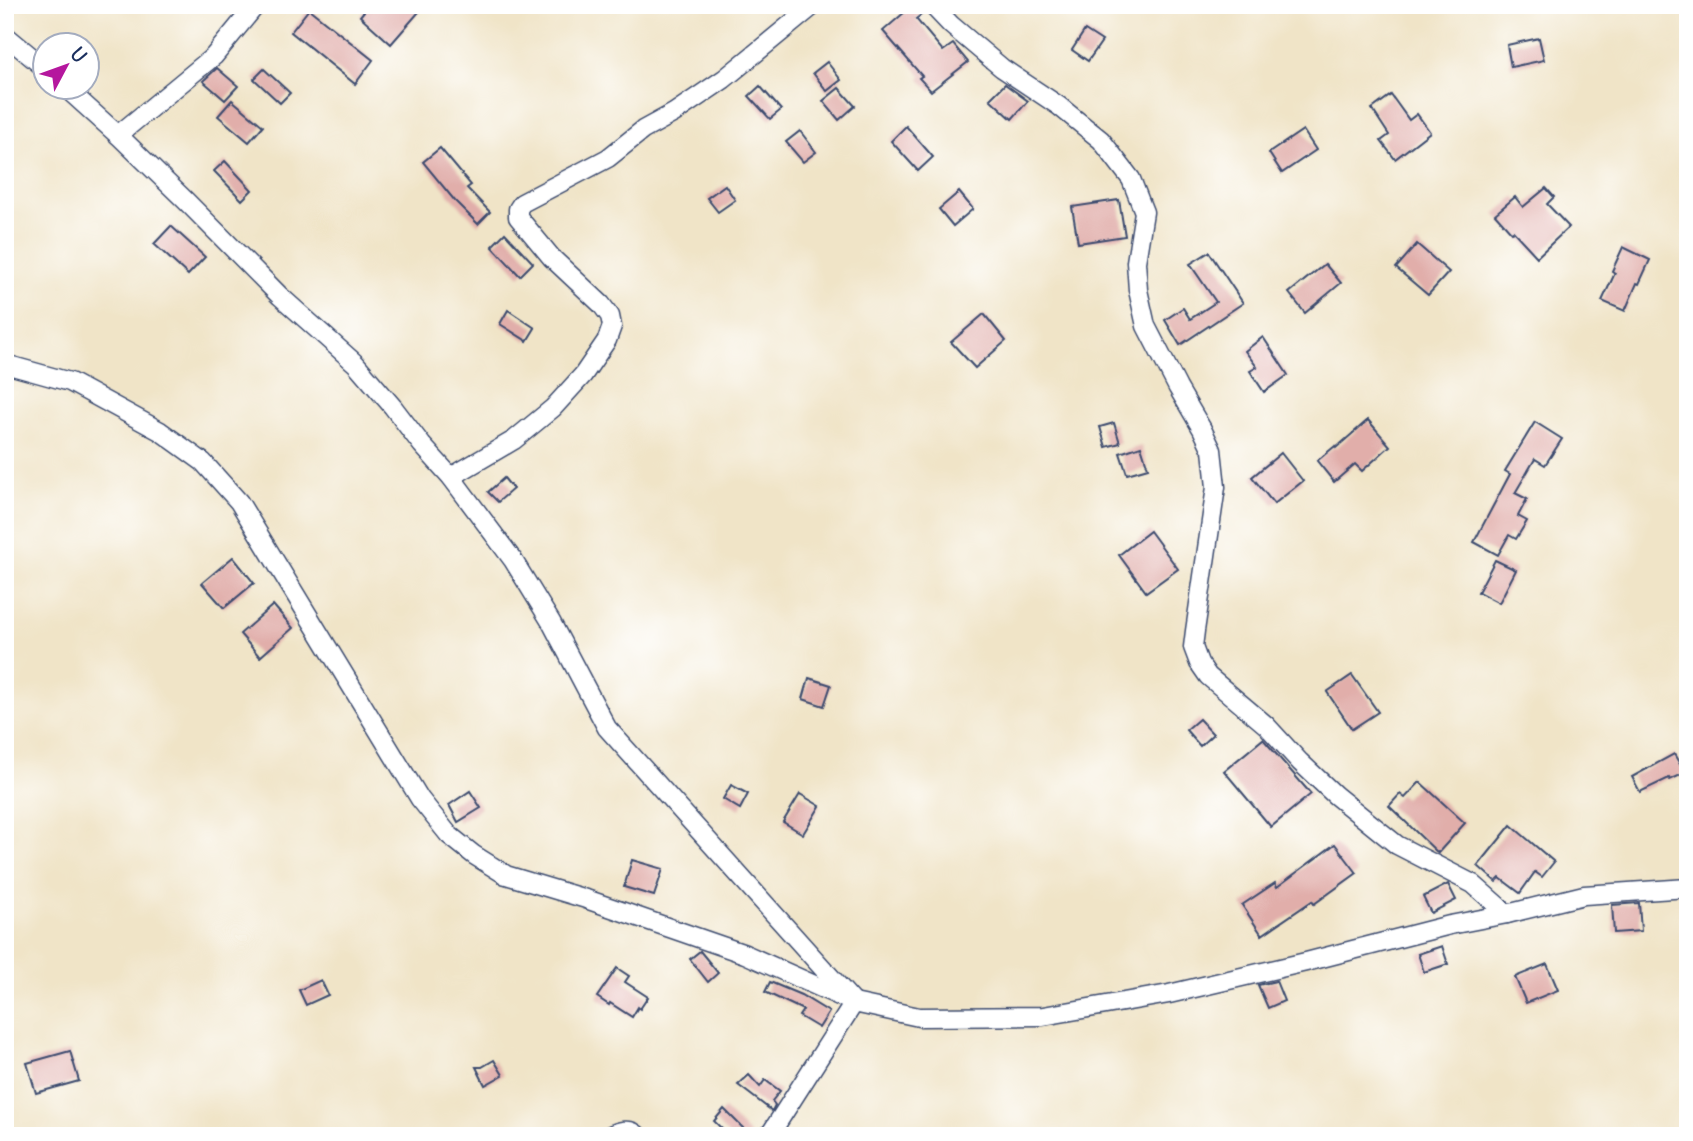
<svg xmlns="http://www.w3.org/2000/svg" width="1693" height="1141" font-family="Delius,sans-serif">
<rect width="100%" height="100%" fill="#fff"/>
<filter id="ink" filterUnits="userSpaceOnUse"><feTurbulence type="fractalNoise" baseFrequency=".0143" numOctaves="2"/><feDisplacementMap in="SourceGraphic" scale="14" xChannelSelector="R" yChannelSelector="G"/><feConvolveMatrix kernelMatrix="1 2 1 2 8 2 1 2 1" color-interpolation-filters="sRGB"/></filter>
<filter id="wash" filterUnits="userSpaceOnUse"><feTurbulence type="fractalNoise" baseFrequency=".00686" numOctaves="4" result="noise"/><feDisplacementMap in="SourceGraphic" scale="28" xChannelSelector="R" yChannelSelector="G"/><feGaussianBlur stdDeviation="1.57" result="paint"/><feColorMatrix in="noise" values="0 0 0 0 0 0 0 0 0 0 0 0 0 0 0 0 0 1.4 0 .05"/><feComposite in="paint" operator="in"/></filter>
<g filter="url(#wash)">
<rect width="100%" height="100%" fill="#f0e4c7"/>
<g id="blocks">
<!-- building -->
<g fill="#e1aeaa">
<path d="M 369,5 L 425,5 L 391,44 L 360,16 Z"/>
<path d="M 913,5 L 921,15 L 916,19 L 943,51 L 953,44 L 968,62 L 931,91 L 919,78 L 922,76 L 883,31 Z"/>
<path d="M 309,9 L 373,60 L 355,84 L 291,32 Z"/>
<path d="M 1085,30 L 1102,41 L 1088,61 L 1072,50 Z"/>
<path d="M 1539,38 L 1544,60 L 1511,67 L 1507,45 Z"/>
<path d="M 827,62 L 841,80 L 827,91 L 813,73 Z"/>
<path d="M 217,68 L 238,86 L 225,100 L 203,81 Z"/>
<path d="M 264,69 L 290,93 L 280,103 L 254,79 Z"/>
<path d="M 1005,84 L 1028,101 L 1012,119 L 990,99 Z"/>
<path d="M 760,86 L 781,110 L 770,119 L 749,96 Z"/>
<path d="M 839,88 L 855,106 L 839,120 L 823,101 Z"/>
<path d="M 1391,95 L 1409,120 L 1417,114 L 1430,132 L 1395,159 L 1381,141 L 1389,135 L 1372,109 Z"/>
<path d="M 232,100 L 263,126 L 249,142 L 218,116 Z"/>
<path d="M 906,126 L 933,157 L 918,171 L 891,141 Z"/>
<path d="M 1303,130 L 1316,150 L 1282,173 L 1269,153 Z"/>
<path d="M 800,131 L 816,152 L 803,162 L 786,142 Z"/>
<path d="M 440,148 L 471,185 L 467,188 L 490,212 L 478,224 L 455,201 L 423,162 Z"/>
<path d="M 225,161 L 252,190 L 242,200 L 214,171 Z"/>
<path d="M 725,185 L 735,200 L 718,212 L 707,198 Z"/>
<path d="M 1546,188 L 1554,197 L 1547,204 L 1569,227 L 1537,257 L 1513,231 L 1511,232 L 1495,214 L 1515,197 L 1523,207 Z"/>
<path d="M 959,192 L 973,209 L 953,226 L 939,209 Z"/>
<path d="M 1119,200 L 1125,236 L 1078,243 L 1072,207 Z"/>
<path d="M 171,226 L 205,257 L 188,275 L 154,244 Z"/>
<path d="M 505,233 L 533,263 L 520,276 L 492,246 Z"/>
<path d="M 1417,244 L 1449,272 L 1428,295 L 1396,268 Z"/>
<path d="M 1623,247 L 1650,260 L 1639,284 L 1637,283 L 1625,311 L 1602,301 L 1615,273 L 1612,271 Z"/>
<path d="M 1209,252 L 1243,303 L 1180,345 L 1165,320 L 1183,308 L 1190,319 L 1216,302 L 1190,264 Z"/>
<path d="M 1325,264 L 1341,283 L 1305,313 L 1289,293 Z"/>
<path d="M 508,310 L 535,328 L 527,341 L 500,324 Z"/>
<path d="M 984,314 L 1006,341 L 975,368 L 951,342 Z"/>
<path d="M 1263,337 L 1288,375 L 1264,392 L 1250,371 L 1257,367 L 1245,351 Z"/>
<path d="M 1368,420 L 1390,446 L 1362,471 L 1355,464 L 1334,482 L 1317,461 L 1335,446 L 1336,448 Z"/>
<path d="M 1535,422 L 1562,439 L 1545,465 L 1535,459 L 1515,493 L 1527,499 L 1518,516 L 1527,521 L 1516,539 L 1509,535 L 1498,555 L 1474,542 L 1510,474 L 1505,471 Z"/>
<path d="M 1114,423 L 1120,443 L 1106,447 L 1100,427 Z"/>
<path d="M 1141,446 L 1148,468 L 1127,474 L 1120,453 Z"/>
<path d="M 1281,453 L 1303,481 L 1274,504 L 1252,477 Z"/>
<path d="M 504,478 L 513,489 L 498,502 L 488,492 Z"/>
<path d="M 1150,531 L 1178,569 L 1146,592 L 1119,555 Z"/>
<path d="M 233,557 L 254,583 L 224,608 L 202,583 Z"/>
<path d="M 1495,560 L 1516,570 L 1499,603 L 1478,592 Z"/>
<path d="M 273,605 L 293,628 L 260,657 L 240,634 Z"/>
<path d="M 1352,675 L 1378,712 L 1352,729 L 1327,692 Z"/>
<path d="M 809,678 L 831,685 L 824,706 L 803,699 Z"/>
<path d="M 1199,719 L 1213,734 L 1200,746 L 1186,730 Z"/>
<path d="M 1263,739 L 1311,794 L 1271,827 L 1224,771 Z"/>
<path d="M 1674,754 L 1685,773 L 1670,780 L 1669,778 L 1640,792 L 1632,777 Z"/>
<path d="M 1420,782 L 1465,823 L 1438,853 L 1389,806 L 1400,794 L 1405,798 Z"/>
<path d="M 731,785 L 748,794 L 740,809 L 723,799 Z"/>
<path d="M 470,791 L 481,808 L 458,822 L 449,805 Z"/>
<path d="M 800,794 L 820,806 L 803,834 L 783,822 Z"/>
<path d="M 1511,825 L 1554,862 L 1542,877 L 1535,872 L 1520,893 L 1500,878 L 1496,882 L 1478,866 Z"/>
<path d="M 1335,844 L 1357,873 L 1314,904 L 1312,901 L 1262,935 L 1242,905 L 1275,883 L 1277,887 Z"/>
<path d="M 632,860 L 663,869 L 654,896 L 624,887 Z"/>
<path d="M 1448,884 L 1456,900 L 1431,913 L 1423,897 Z"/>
<path d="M 1639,903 L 1641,931 L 1614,933 L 1612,905 Z"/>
<path d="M 1442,946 L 1448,964 L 1424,972 L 1418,954 Z"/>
<path d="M 700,951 L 718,973 L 708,982 L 690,959 Z"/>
<path d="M 1547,964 L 1558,990 L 1526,1003 L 1515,977 Z"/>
<path d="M 617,968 L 629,976 L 625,982 L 648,997 L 640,1009 L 638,1007 L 632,1017 L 610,1003 L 609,1005 L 597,997 Z"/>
<path d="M 321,980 L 328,995 L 306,1005 L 299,990 Z"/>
<path d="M 1276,981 L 1284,1001 L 1268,1008 L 1258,985 Z"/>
<path d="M 770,982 L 801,995 L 829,1012 L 819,1028 L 799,1016 L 803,1010 L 765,992 Z"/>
<path d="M 70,1051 L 79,1081 L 36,1093 L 27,1063 Z"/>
<path d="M 494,1060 L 503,1075 L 485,1085 L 476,1067 L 482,1067 Z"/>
<path d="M 749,1075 L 760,1087 L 765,1080 L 780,1091 L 772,1101 L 775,1105 L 772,1111 L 738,1085 Z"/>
<path d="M 724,1109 L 751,1136 L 729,1136 L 714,1121 Z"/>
</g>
</g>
</g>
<g filter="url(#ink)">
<use href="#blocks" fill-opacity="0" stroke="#3b4a6e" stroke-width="2"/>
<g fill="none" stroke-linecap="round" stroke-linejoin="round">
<defs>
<g id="minor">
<path d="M 5,35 L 46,69"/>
<path d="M 66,88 L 118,135 L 186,201 L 280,296 L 356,364 L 393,407 L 422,445 L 451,477 L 513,560 L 551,622 L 607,728 L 854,1003"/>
<path d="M 118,135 L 214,56 L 256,5"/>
<path d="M 5,364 L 70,382 L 160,431 L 203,462 L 239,502 L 420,799 L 449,835 L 474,855 L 506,875 L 586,899 L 745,954 L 848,1000"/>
<path d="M 451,477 L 514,440 L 553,408 L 583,375 L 607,340 L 612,326 L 610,316 L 601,304 L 552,258 L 518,217 L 518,209 L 522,203 L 608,158 L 643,130 L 674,113 L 724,79 L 814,5"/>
<path d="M 1507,914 L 1584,895 L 1688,888"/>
<path d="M 609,1136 C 618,1131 631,1127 638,1136"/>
<path d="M 769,1136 L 854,1003 L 919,1017 L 1043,1016 L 1169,994 L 1306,962 L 1450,925 L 1507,914 L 1473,884 L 1397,845 L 1335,795 L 1300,762 L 1266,725 L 1208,676 L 1199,663 L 1193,647 L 1195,631 L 1216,487 L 1212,450 L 1202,429 L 1178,388 L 1146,326 L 1138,290 L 1136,262 L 1144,212 L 1131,179 L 1101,140 L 1059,106 L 1002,68 L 951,25 L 932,5"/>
</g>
</defs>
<!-- minor casing -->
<use href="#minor" stroke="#3b4a6e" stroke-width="21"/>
<!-- minor -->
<use href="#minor" stroke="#fff" stroke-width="18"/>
</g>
</g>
<!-- margin -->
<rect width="1693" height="1141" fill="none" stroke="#fff" stroke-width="28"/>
<!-- north arrow -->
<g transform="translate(66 66) rotate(49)"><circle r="33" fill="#ffffff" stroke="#a4acbf" stroke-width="2"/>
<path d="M0-5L12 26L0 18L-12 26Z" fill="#b5179e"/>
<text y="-10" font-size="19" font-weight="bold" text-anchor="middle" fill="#1b2f5e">U</text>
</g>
</svg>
